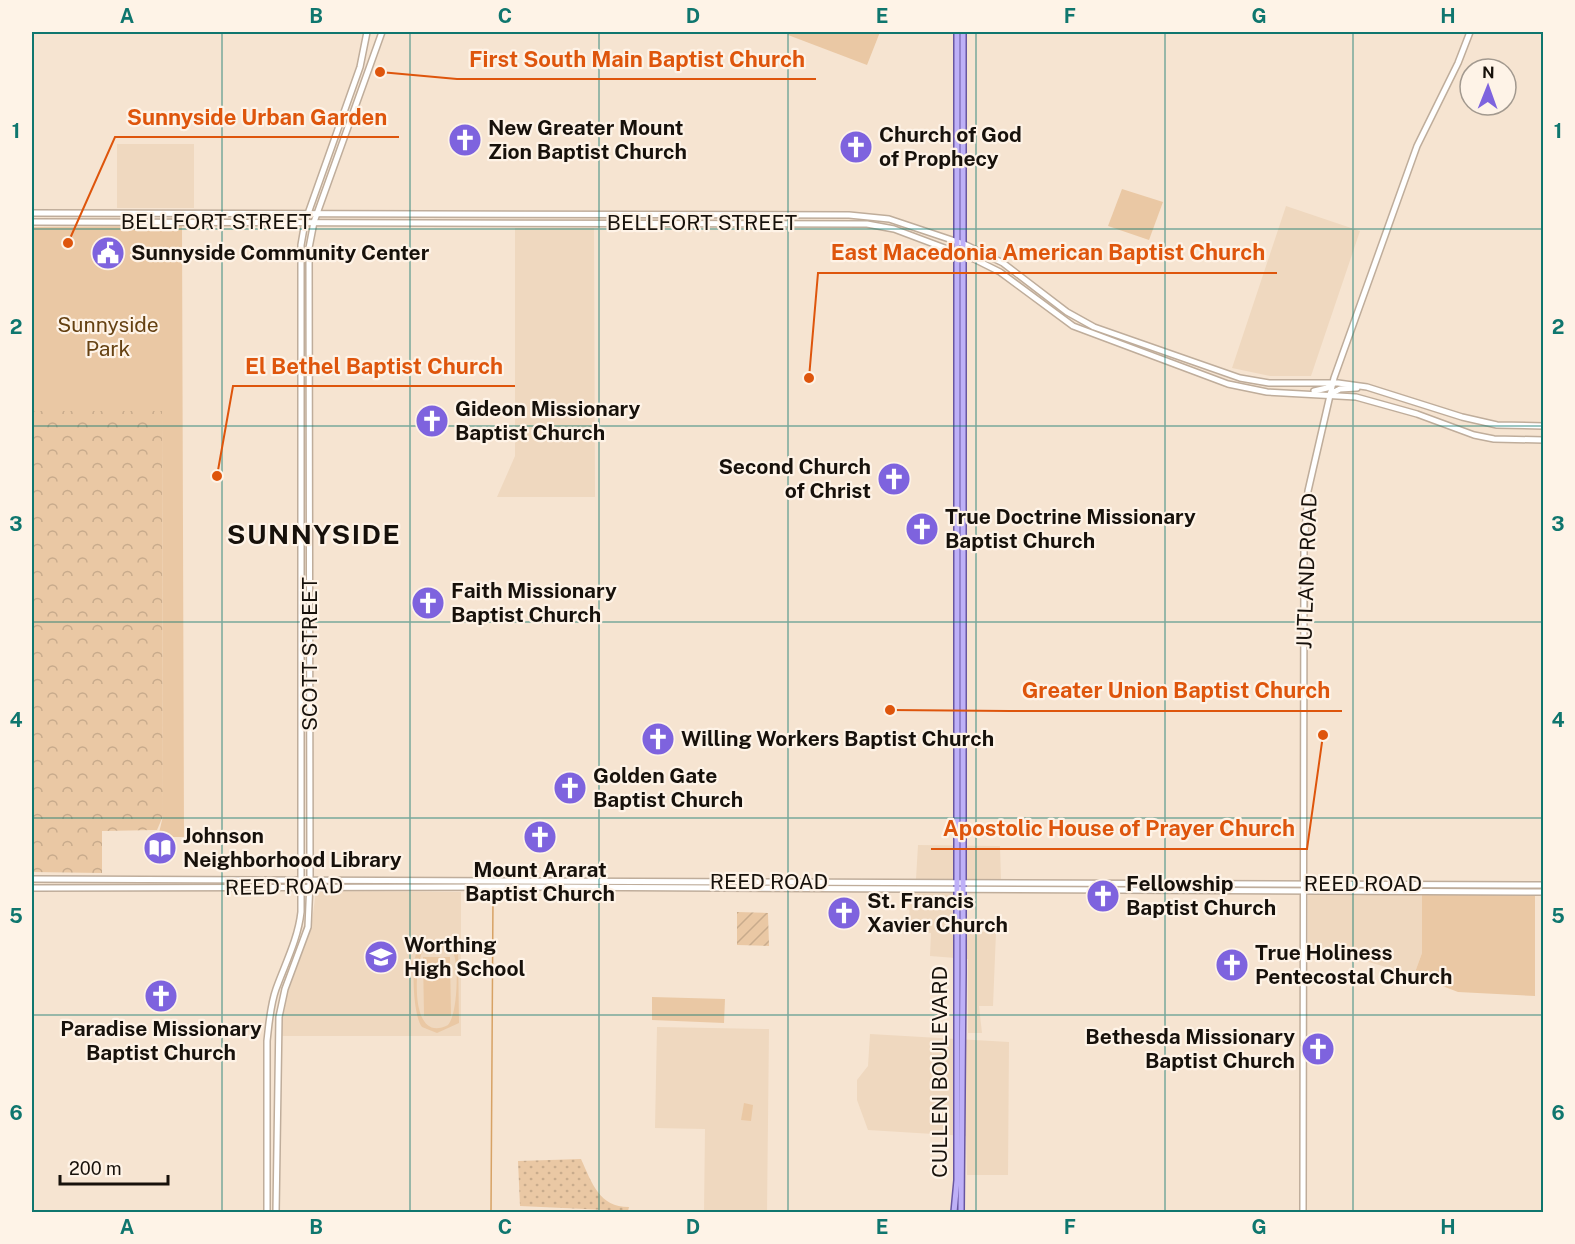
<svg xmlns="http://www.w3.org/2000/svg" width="1575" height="1244" font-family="'Public Sans',sans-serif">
<defs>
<pattern id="grass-dots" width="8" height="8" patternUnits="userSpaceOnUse" patternTransform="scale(1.5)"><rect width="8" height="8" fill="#eac8a4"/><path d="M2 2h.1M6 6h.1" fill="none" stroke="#c8ab8c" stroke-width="1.8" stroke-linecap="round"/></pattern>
<pattern id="forest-crowns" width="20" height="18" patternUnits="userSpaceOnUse" patternTransform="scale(1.5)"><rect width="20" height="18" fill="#eac8a4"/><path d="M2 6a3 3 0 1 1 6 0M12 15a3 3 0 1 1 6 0" fill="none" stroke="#c8ab8c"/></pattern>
<pattern id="garden-furrows" width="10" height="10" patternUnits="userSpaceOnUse" patternTransform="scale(1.5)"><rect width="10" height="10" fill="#eac8a4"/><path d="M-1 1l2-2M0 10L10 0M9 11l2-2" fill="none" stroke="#c8ab8c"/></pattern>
</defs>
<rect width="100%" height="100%" fill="#f6e4d1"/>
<!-- built -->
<g fill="#efd8bf">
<rect x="117" y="144" width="77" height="64"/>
<path d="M 1286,206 L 1360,231 L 1311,376 L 1270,376 L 1232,368 Z"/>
<path d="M 515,228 L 594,228 L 595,497 L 497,497 L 515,456 Z"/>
<path d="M 918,845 L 1000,846 L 1001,879 L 953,879 L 953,931 L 996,932 L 993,1006 L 979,1006 L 982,1033 L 968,1033 L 968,959 L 930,956 L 931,933 L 909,933 L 910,894 L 916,879 Z"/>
<path d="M 316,891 L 461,892 L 461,1036 L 283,1036 L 280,1034 L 287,995 L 311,929 Z"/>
<path d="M 1308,894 L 1422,894 L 1422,953 L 1414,975 L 1365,961 L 1308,959 Z"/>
<path d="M 657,1027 L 769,1029 L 767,1212 L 704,1212 L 705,1129 L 655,1128 Z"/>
<path d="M 870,1034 L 1009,1042 L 1008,1175 L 967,1175 L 966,1136 L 868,1130 L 857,1100 L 857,1080 L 868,1066 Z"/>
</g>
<!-- grass -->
<path fill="url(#grass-dots)" d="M 581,1159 C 592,1183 599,1207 629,1207 L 628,1211 L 520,1206 L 518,1161 Z"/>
<!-- forest -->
<path fill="url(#forest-crowns)" d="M 32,294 L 34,411 L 162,411 L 163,816 L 157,830 L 102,831 L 102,873 L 32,872 Z"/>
<!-- park -->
<g fill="#eac8a4" fill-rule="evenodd">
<path d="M 790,32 L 880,32 L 867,65 L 788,35 Z"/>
<path d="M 1122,189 L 1163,202 L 1149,240 L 1108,226 Z"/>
<path d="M 182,226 L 184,837 L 158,837 L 163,816 L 162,411 L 34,411 L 32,258 L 34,227 Z"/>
<path d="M 1422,894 L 1535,896 L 1535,996 L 1458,992 L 1414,975 L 1422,953 Z"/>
<path d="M 437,939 L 458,949 L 459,1023 L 437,1033 L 422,1027 C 413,1016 411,964 417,951 C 421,943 428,940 437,939 ZM 440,943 C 446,945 452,948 454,955 C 459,969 457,1015 448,1025 C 408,1046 414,960 425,947 Z"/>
<path d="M 423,957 L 450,957 L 451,1016 L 424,1016 Z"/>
<path d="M 652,997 L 725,999 L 724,1023 L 652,1020 Z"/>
<path d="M 744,1103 L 753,1105 L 751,1121 L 741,1120 Z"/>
</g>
<!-- garden -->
<path fill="url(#garden-furrows)" d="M 737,912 L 768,913 L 769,946 L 737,945 Z"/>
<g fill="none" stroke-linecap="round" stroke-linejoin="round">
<!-- stream -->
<path stroke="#d7a265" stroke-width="1.5" d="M 491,1212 L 493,897"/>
<defs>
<g id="secondary">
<path d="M 32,213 L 849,215 L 889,219 L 964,244 L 1003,263 L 1067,312 L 1094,327 L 1240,378 L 1269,383 L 1338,383 L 1367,387 L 1462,417 L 1497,425 L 1544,426"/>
<path d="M 32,222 L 867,224 L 894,229 L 974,259 L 1000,272 L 1073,326 L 1228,384 L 1267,392 L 1356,397 L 1417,414 L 1474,435 L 1494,439 L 1544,440"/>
<path d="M 1314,391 L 1327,388 L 1333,383"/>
<path d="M 1330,394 L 1340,389 L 1357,388"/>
<path d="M 32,879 L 1544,885"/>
<path d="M 32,888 L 533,887 L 1544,892"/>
<path d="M 267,1212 L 267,1041 C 269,1024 270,1006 276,989 C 285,964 298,939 301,912 L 301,245 L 305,222 L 360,67 L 367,32"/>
<path d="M 276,1212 L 279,1017 L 285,989 L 308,927 L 310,881 L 309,248 L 314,222 L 382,32"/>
<path d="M 1303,1212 L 1304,547 L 1308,491 L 1334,378 L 1417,146 L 1458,63 L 1470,32"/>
</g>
<g id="primary">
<path d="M 954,1212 L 957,1180 L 957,32"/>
<path d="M 961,1212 L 963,973 L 963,32"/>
</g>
</defs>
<!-- secondary casing -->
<use href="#secondary" stroke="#bfad9b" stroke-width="8"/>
<!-- primary casing -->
<use href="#primary" stroke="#6856a1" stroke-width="8"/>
<!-- secondary -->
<use href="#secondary" stroke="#fff" stroke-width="5"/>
<!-- primary -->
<use href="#primary" stroke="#beb0f7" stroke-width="5"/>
</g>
<!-- grid -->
<path fill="none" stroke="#0f766e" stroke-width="1.5" stroke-opacity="0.55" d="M 222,32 L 222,1212M 410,32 L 410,1212M 599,32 L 599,1212M 788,32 L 788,1212M 976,32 L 976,1212M 1165,32 L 1165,1212M 1353,32 L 1353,1212M 32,229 L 1544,229M 32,426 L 1544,426M 32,622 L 1544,622M 32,818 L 1544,818M 32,1015 L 1544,1015"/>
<!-- icons -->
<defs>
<symbol id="church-disc" viewBox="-11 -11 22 22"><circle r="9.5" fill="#7e63de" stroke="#fef3e7"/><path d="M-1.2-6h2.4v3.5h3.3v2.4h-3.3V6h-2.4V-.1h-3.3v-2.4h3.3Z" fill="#fff"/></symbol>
<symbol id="civic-disc" viewBox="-11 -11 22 22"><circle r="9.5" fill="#7e63de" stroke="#fef3e7"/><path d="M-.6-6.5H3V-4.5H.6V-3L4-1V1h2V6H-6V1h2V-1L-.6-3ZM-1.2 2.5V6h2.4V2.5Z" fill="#fff"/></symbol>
<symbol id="library-disc" viewBox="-11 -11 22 22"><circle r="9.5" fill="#7e63de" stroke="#fef3e7"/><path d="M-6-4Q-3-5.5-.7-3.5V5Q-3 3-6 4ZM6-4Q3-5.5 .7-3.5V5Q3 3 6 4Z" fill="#fff"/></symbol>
<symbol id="school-disc" viewBox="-11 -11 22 22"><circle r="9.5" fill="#7e63de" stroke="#fef3e7"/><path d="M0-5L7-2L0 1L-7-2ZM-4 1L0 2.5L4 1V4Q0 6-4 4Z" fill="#fff"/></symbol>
</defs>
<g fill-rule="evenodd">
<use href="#church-disc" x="446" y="121" width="38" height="38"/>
<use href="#church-disc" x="837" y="128" width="38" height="38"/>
<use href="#civic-disc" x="89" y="234" width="38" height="38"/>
<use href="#church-disc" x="413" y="402" width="38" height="38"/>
<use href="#church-disc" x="875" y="460" width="38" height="38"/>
<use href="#church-disc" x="903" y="510" width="38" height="38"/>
<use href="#church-disc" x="409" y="584" width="38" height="38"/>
<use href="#church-disc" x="639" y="720" width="38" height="38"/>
<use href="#church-disc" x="551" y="769" width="38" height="38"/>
<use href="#church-disc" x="521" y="818" width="38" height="38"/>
<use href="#library-disc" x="141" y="829" width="38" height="38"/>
<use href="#church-disc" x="1084" y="877" width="38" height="38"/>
<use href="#church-disc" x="825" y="894" width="38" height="38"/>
<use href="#school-disc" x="362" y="938" width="38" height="38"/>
<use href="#church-disc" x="1213" y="946" width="38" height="38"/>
<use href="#church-disc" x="142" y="977" width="38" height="38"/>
<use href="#church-disc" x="1299" y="1030" width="38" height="38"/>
</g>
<g text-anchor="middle" stroke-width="4.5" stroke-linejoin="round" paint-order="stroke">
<!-- poi labels -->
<g font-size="21" font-weight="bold" fill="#17110b" stroke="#fef3e7" text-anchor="start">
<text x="488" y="135">New Greater Mount<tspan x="488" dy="24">Zion Baptist Church</tspan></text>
<text x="879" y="142">Church of God<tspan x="879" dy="24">of Prophecy</tspan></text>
<text x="131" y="260">Sunnyside Community Center</text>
<text x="455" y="416">Gideon Missionary<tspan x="455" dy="24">Baptist Church</tspan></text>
<text x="871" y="474" text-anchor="end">Second Church<tspan x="871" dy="24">of Christ</tspan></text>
<text x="945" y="524">True Doctrine Missionary<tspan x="945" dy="24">Baptist Church</tspan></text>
<text x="451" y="598">Faith Missionary<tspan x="451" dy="24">Baptist Church</tspan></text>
<text x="681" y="746">Willing Workers Baptist Church</text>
<text x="593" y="783">Golden Gate<tspan x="593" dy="24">Baptist Church</tspan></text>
<text x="183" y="843">Johnson<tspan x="183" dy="24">Neighborhood Library</tspan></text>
<text x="540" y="877" text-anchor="middle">Mount Ararat<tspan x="540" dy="24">Baptist Church</tspan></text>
<text x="1126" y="891">Fellowship<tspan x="1126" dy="24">Baptist Church</tspan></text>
<text x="867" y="908">St. Francis<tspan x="867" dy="24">Xavier Church</tspan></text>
<text x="404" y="952">Worthing<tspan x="404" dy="24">High School</tspan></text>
<text x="1255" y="960">True Holiness<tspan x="1255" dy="24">Pentecostal Church</tspan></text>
<text x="161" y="1036" text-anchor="middle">Paradise Missionary<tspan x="161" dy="24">Baptist Church</tspan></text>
<text x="1295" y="1044" text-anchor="end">Bethesda Missionary<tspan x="1295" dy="24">Baptist Church</tspan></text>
</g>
<!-- street labels -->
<g font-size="21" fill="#17110b" stroke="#fef3e7">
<text x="216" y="229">BELLFORT STREET</text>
<text x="702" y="230">BELLFORT STREET</text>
<text transform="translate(1307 571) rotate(-88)" y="7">JUTLAND ROAD</text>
<text transform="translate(310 654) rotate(-90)" y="7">SCOTT STREET</text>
<text x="769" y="889">REED ROAD</text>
<text x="1363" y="891">REED ROAD</text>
<text transform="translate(284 887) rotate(-1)" y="7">REED ROAD</text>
<text transform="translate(940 1072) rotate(-90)" y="7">CULLEN BOULEVARD</text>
</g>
<!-- park labels -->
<g font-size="21" fill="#654112" stroke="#fef3e7">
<text x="108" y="332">Sunnyside<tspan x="108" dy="24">Park</tspan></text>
</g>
<!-- district labels -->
<g font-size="27" font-weight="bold" letter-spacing="1.5" fill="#17110b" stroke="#fef3e7">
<text x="314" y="544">SUNNYSIDE</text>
</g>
</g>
<!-- callouts -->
<path fill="none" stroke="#de550c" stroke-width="2" d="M380 72L457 79H816M68 243L115 137H399M809 378L818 273H1277M217 476L233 386H515M890 710L1009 711H1342M1323 735L1307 849H931"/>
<g fill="#de550c" stroke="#fef3e7" stroke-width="2">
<circle cx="380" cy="72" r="6"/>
<circle cx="68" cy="243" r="6"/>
<circle cx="809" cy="378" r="6"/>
<circle cx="217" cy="476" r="6"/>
<circle cx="890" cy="710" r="6"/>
<circle cx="1323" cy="735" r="6"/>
</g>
<g font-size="22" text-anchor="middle" font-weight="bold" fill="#de550c" stroke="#fef3e7" stroke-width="4.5" stroke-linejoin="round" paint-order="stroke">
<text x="637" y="67">First South Main Baptist Church</text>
<text x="257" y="125">Sunnyside Urban Garden</text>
<text x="1048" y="260">East Macedonia American Baptist Church</text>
<text x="374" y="374">El Bethel Baptist Church</text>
<text x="1176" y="698">Greater Union Baptist Church</text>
<text x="1119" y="836">Apostolic House of Prayer Church</text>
</g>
<!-- border -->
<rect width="1575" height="1244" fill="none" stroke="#fef3e7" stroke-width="66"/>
<!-- north arrow -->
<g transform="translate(1488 87) rotate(1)"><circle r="28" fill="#fef3e7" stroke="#a2998f" stroke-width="1.5"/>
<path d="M0-4.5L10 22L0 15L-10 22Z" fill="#7e63de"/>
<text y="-9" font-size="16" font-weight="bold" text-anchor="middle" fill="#17110b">N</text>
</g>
<!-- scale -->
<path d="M60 1175v9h108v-9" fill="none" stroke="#17110b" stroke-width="3"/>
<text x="69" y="1175" font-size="18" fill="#17110b" stroke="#fef3e7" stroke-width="4.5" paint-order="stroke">200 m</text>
<rect x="33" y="33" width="1509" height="1178" fill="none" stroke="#0f766e" stroke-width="2"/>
<g font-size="20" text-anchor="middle" font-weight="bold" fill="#0f766e">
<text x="127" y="23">A</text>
<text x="316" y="23">B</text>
<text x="505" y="23">C</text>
<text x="693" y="23">D</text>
<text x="882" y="23">E</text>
<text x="1070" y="23">F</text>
<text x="1259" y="23">G</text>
<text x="1448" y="23">H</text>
<text x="16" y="138">1</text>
<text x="1558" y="138">1</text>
<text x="16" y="334">2</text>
<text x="1558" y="334">2</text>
<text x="16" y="531">3</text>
<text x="1558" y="531">3</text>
<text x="16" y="727">4</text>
<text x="1558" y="727">4</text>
<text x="16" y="923">5</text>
<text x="1558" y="923">5</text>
<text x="16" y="1120">6</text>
<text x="1558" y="1120">6</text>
<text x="127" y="1234">A</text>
<text x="316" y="1234">B</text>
<text x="505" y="1234">C</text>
<text x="693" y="1234">D</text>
<text x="882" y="1234">E</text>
<text x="1070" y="1234">F</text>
<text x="1259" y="1234">G</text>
<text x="1448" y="1234">H</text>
</g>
</svg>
